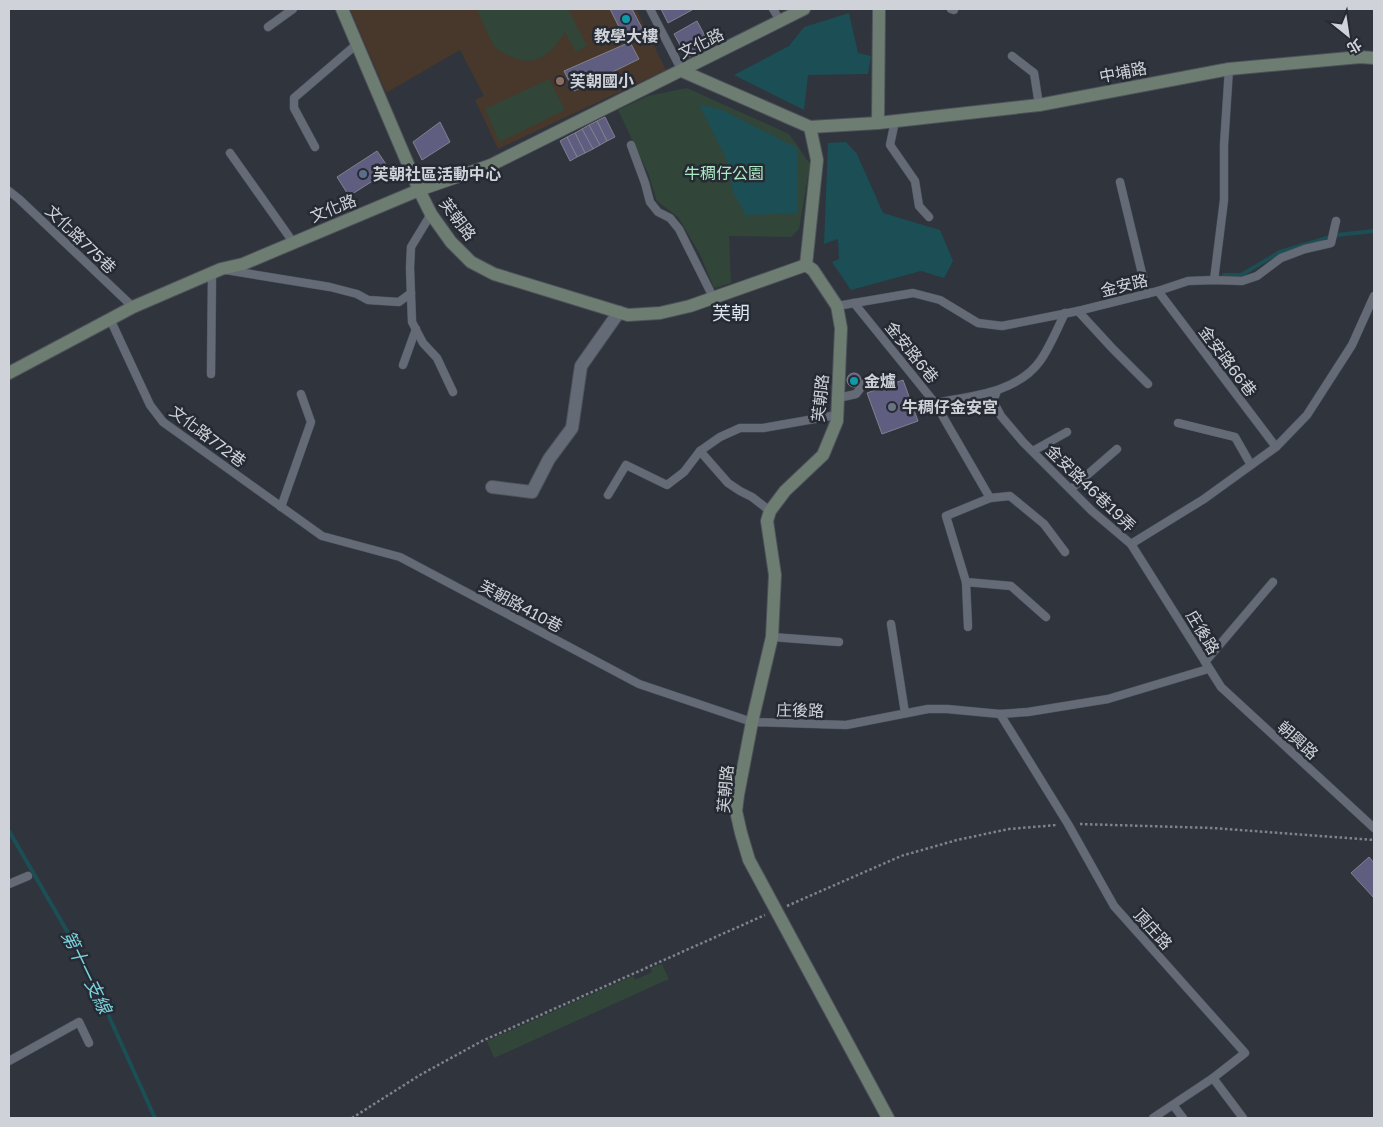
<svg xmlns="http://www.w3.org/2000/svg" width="1383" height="1127" font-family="'Golos Text','Noto Sans TC',sans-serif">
<rect width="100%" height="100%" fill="#2f343d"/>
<!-- education -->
<path fill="#47382b" d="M 350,9 L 636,9 L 666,70 L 498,149 L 475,100 L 484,96 L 460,50 L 386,93 Z"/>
<!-- green -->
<g fill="#314638">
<path d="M 477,9 L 568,9 L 587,46 L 576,52 L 565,32 C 552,53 536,69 510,56 C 506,54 499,51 496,48 C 490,41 481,18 477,9 Z"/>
<path d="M 549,79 L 565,110 L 499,142 L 485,109 Z"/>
<path d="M 687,88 L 789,134 L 810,164 L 799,229 L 791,237 L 729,236 L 731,283 L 714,288 L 700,254 L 678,217 L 657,201 L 648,173 L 618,110 L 648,96 Z"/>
<path d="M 662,964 L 669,979 L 494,1058 L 487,1041 L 633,976 L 635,980 L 652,972 L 651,968 Z"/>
</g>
<!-- water -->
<g fill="#1b4f55">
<path d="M 849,13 L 858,53 L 871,56 L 868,74 L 808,75 L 804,110 L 734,75 L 789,46 L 804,27 Z"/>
<path d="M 699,104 L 722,110 L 797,148 L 798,213 L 746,215 L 733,192 L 727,160 Z"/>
<path d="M 846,142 L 857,154 L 883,213 L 940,230 L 953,261 L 944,278 L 921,271 L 851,290 L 832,262 L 839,259 L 838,239 L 824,244 L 828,143 Z"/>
</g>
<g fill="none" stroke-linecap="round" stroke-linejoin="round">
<!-- stream -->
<g stroke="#1b4f55" stroke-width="4">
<path d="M 1224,275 L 1241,275 L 1280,252 L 1337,235 L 1374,231"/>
<path d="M 9,831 L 82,957 L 155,1118"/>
</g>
</g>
<!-- building -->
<g fill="#5f5e80" stroke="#81818d">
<path d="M 610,9 L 632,9 L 643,30 L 625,39 Z"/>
<path d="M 661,9 L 691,9 L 692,10 L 668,23 Z"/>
<path d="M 697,21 L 710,45 L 687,58 L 674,34 Z"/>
<path d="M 630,42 L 639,59 L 574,91 L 564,71 Z"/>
<path d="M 605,117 L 615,137 L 607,141 L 597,121 Z"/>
<path d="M 597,121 L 607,141 L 600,145 L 589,125 Z"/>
<path d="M 440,122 L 450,142 L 422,160 L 413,142 Z"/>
<path d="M 589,125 L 600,145 L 593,149 L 582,129 Z"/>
<path d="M 582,129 L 593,149 L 585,153 L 575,133 Z"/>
<path d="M 575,133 L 585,153 L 577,157 L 567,137 Z"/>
<path d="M 567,137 L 577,157 L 570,161 L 560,141 Z"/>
<path d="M 377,151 L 390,170 L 349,196 L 337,177 Z"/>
<circle cx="854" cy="380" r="7"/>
<path d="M 903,380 L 918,421 L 882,434 L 867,393 Z"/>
<path d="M 1369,857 L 1374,863 L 1374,898 L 1351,873 Z"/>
</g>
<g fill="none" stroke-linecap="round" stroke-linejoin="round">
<defs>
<g id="lane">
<path d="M 650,9 L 682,71"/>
<path d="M 773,9 L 781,22"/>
<path d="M 951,9 L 954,10"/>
<path d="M 268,27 L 293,9"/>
<path d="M 1012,56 L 1034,73 L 1039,105"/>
<path d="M 895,121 L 890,145 L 915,181 L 919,206 L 929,217"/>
<path d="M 631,145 L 645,183 L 650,202 L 658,212 L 670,218 L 679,229 L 713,297"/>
<path d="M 315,147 L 294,108 L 294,98 L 357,44"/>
<path d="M 230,153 L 293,242"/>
<path d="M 1120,182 L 1147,294"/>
<path d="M 9,191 L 19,199 L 133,307"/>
<path d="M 431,214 L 411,247 L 410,268 L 412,322 L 423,343 L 437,358 L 453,392"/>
<path d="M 226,270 L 330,287 L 357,294 L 368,300 L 399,302 L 411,293"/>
<path d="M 1214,280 L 1224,200 L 1224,145 L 1229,69"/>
<path d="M 1158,291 L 1276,447"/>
<path d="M 1374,296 L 1352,345 L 1307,415 L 1276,447 L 1204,499 L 1131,544 L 1221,687 L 1374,828"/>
<path d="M 854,303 L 935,403 L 990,498 L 946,516 L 966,582 L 1011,586 L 1046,617"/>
<path d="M 837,306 L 913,293 L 940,300 L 978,323 L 1002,326 L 1078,311 L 1158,291 L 1188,281 L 1214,280 L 1242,281 L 1257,276 L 1281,258 L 1305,249 L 1331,243 L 1336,221"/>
<path d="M 1078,311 L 1112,348 L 1148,384"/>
<path d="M 110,319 L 150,405 L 163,422 L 322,536 L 400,557 L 639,684 L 752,722 L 846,725 L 928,709 L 947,709 L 1000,714 L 1028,712 L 1108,699 L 1208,669"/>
<path d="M 403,365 L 416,329"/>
<path d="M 211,374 L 212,273"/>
<path d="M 997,391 L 993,401 L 1001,416 L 1023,442 L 1092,511 L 1131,544"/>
<path d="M 838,398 L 856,394 L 865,382"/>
<path d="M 935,403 C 971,396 1017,393 1040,361 C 1050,347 1057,329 1065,313"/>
<path d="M 1178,423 L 1235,437 L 1251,465"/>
<path d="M 700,451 L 728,483 L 740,491 L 752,497 L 770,511"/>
<path d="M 1033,451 L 1067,432"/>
<path d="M 1071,489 L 1117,449"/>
<path d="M 608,495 L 626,465 L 667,485 L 684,472 L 700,451 L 720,437 L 740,428 L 763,428 L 837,415"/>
<path d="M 990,498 L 1010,496 L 1044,524 L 1065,552"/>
<path d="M 281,507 L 311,422 L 301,394"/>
<path d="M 966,582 L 968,627"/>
<path d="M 891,624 L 905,713"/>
<path d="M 772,637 L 839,642"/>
<path d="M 1205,662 L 1273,582"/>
<path d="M 1000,714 L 1068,824 L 1114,906 L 1245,1053 L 1213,1078 L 1153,1118"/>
<path d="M 9,884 L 28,876"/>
<path d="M 9,1061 L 79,1022 L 89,1043"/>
<path d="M 1213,1078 L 1243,1118"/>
<path d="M 1173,1105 L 1183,1118"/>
</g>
<path id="street" d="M 492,487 L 532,492 L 549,459 L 572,428 L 581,366 L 619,312"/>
<g id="secondary">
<path d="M 342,9 L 419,190 L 431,214 L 451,242 L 471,262 L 494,274 L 628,315 L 660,313 L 690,306 L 806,265"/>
<path d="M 682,71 L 810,127 L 878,123 L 1039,105 L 1229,69 L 1360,57 L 1374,58"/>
<path d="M 878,123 L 879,9"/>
<path d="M 806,265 L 813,270 L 837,306 L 841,328 L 837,421 L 823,455 L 785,491 L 770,511 L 767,521 L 775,575 L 772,637 L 752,722 L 738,795 L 736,811 L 741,833 L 749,860 L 888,1118"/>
<path d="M 806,265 L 817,160 L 810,127"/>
<path d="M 9,373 L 133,307 L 221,269 L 243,264 L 419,190 L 491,165 L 804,9"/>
</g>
</defs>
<!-- lane casing -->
<use href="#lane" stroke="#4e525a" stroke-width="9"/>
<!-- street casing -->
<use href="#street" stroke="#4e525a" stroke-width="14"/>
<!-- secondary casing -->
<use href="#secondary" stroke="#4e525a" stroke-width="14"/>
<!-- path -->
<g stroke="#7f838b" stroke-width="2.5" stroke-dasharray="2.5 2.5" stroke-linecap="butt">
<path d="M 1080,824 L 1213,828 L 1374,840"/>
<path d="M 787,906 L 901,856 L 957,840 L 1009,829 L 1057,825"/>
<path d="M 352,1118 L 420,1075 L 482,1041 L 765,915"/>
</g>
<!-- lane -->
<use href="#lane" stroke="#656b76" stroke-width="8"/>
<!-- street -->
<use href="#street" stroke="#656b76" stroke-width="12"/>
<!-- secondary -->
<use href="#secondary" stroke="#6e7d72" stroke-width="12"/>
</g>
<!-- markers -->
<g fill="#0f9aa8" stroke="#252a33" stroke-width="2">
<circle cx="626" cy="19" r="5"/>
<circle cx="854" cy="381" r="5"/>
</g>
<circle fill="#8d6e63" stroke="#252a33" stroke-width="2" cx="560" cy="81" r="5"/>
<circle fill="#5c6f8a" stroke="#252a33" stroke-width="2" cx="363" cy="174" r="5"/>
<circle fill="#6b7280" stroke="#252a33" stroke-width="2" cx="892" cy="407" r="5"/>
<g text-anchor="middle" stroke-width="5" stroke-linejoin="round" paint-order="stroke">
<!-- poi labels -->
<g font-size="16" font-weight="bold" fill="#cfd2d9" stroke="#252a33" text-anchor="start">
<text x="626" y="42" text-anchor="middle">教學大樓</text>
<text x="570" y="87">芙朝國小</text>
<text x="373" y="180">芙朝社區活動中心</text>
<text x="864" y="387">金爐</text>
<text x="902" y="413">牛稠仔金安宮</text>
</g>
<!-- street labels -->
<g font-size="16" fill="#cfd2d9" stroke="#252a33">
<text transform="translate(701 43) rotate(-26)" y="6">文化路</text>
<text transform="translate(1123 72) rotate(-11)" y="6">中埔路</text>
<text transform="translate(333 208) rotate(-22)" y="6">文化路</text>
<text transform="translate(458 219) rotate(53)" y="6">芙朝路</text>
<text transform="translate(81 239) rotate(44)" y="6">文化路775巷</text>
<text transform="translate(1124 285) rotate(-14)" y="6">金安路</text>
<text transform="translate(912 352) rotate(51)" y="6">金安路6巷</text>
<text transform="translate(1228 361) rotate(53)" y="6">金安路66巷</text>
<text transform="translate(820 398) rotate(-84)" y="6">芙朝路</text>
<text transform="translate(208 436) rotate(37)" y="6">文化路772巷</text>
<text transform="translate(1091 488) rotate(44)" y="6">金安路46巷19弄</text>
<text transform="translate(521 606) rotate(28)" y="6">芙朝路410巷</text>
<text transform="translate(1203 632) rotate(59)" y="6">庄後路</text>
<text transform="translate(800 710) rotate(1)" y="6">庄後路</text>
<text transform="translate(1298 740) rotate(42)" y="6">朝興路</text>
<text transform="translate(725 789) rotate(-85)" y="6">芙朝路</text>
<text transform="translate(1153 929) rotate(48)" y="6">頂庄路</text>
</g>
<!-- park labels -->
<g font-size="16" fill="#abeac2" stroke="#252a33">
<text x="724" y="179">牛稠仔公園</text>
</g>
<!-- water labels -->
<g font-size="18" font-style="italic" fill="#7cd1dd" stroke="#252a33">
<text transform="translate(86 972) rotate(64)" y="6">第十一支線</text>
</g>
<!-- quarter labels -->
<g font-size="19" fill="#dbe2ee" stroke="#252a33">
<text x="731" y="320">芙朝</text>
</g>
</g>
<!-- border -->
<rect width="1383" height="1127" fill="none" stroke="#cfd2d9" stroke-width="20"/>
<!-- north arrow -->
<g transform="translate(1348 35) rotate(150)" stroke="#252a33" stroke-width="4" paint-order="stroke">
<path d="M0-4L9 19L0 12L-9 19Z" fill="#cfd2d9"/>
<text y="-8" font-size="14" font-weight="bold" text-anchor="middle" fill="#cfd2d9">北</text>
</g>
</svg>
